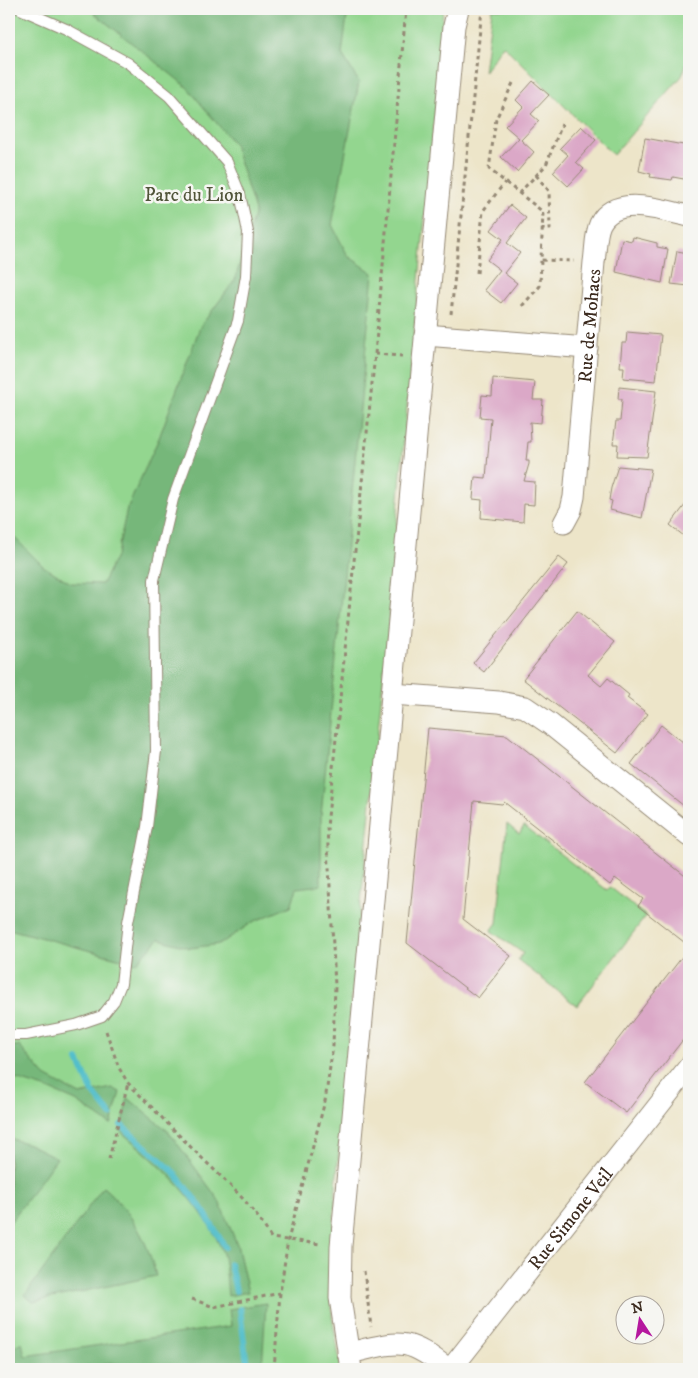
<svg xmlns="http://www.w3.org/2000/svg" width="698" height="1378" font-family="'IM FELL DW Pica',serif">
<rect width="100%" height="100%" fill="#f6f6f2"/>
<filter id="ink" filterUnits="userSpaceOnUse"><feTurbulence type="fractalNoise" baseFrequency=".02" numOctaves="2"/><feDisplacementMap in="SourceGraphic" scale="10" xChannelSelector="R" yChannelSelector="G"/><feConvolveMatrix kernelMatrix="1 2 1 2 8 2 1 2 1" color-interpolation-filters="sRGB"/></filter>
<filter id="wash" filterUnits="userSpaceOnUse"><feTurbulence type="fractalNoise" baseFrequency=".0096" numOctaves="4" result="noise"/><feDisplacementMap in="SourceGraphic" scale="20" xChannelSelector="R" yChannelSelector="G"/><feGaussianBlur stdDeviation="1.12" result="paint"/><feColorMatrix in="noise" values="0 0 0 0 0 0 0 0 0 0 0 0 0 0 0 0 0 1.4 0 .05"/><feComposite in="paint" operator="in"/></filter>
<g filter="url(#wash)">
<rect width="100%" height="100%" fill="#ede5c9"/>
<!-- green -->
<g fill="#93d68f" stroke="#678056">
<path d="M 9,9 L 443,9 L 441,49 L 404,438 L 388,629 L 350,1014 L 336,1187 L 332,1252 L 332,1316 L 341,1369 L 9,1369 Z"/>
<path d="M 492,9 L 689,9 L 689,57 L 682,76 L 613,155 L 503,45 L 484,72 Z"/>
<path d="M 507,824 L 519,834 L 524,826 L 607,890 L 610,887 L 646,916 L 577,1006 L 518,960 L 523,953 L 491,931 L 497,923 Z"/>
</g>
<!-- forest -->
<g fill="#76b77a" stroke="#58704c">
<path d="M 89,9 L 348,9 L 342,54 L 359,82 L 332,225 L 348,256 L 373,273 L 321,816 L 321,885 L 297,888 L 291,906 L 253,922 L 220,944 L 190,948 L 159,939 L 136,963 L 9,929 L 9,532 L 43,566 L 71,583 L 102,584 L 117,554 L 127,509 L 159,438 L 200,327 L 235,280 L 255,211 L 234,144 L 187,87 Z"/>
<path d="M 9,1046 L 19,1046 L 45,1076 L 80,1095 L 112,1088 L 120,1092 L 111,1125 L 76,1101 L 48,1089 L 9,1077 Z"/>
<path d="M 128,1098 L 168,1131 L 218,1199 L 237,1244 L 248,1292 L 228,1296 C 226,1281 227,1260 220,1246 C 199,1199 159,1164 120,1131 Z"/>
<path d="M 9,1138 L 29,1144 L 57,1158 L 9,1224 Z"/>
<path d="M 103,1187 C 132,1212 147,1239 156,1276 L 33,1302 L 25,1295 Z"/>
<path d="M 266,1303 L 262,1369 L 162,1369 L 109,1363 L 91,1369 L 9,1369 L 12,1348 L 22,1342 L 25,1356 L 231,1326 L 229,1309 Z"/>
</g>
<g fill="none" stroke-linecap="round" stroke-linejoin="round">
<!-- stream -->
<g stroke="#51beca" stroke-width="6">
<path d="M 78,1060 L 92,1091 L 111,1115"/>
<path d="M 121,1125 L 174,1172 L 203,1210 L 225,1247"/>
<path d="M 230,1264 L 236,1291"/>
<path d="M 240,1309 L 246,1357 L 251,1369"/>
</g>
</g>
<g id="blocks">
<!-- building -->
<g fill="#dba8c7">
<path d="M 533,81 L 549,95 L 531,114 L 539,121 L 521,140 L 534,152 L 517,172 L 501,157 L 519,138 L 505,126 L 523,107 L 516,100 Z"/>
<path d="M 581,126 L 596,140 L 576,162 L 584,169 L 568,186 L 553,172 L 568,155 L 560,148 Z"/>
<path d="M 645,138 L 689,146 L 689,180 L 673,177 L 672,180 L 650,177 L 651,174 L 639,171 Z"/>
<path d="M 510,205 L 526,218 L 507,243 L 520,253 L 504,273 L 517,283 L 501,303 L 484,290 L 500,270 L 487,260 L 503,239 L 491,230 Z"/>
<path d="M 633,237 L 657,243 L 657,247 L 668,249 L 662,283 L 616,272 L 622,239 L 632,241 Z"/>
<path d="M 677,251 L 689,253 L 689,286 L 671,284 Z"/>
<path d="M 627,332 L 661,335 L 656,381 L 623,378 L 624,367 L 620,367 L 622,343 L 626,343 Z"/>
<path d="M 493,378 L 535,382 L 533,400 L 543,400 L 541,423 L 530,422 L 531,442 L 528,442 L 526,461 L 529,461 L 529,464 L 524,481 L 535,482 L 534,505 L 524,504 L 523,522 L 481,518 L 482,500 L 473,499 L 475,477 L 486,478 L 491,418 L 480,417 L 482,395 L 492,396 Z"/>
<path d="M 619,387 L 656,391 L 647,457 L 617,456 L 618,444 L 613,444 L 616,421 L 620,421 L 621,411 L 622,399 L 618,399 Z"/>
<path d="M 618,466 L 651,469 L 642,518 L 610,510 L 612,501 L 609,500 L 611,488 Z"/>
<path d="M 689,500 L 689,540 L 670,525 Z"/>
<path d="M 559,557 L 568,564 L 484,672 L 473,663 Z"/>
<path d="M 577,611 L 615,642 L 588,675 L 601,686 L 608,678 L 629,695 L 627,698 L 648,714 L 617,753 L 523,679 Z"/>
<path d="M 661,725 L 683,742 L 687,738 L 689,740 L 689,810 L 631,764 Z"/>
<path d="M 428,728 L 507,735 L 689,879 L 689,946 L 638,906 L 643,899 L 615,878 L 610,885 L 504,802 L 502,804 L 474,801 L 463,919 L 511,956 L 478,998 L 407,943 Z"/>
<path d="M 689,948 L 689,1032 L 626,1113 L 585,1082 Z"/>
</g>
</g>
</g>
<g filter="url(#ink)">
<use href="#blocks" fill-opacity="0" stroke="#948874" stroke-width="1"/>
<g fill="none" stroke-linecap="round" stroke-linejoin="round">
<defs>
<path id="service" d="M 9,1035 L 26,1035 L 76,1025 L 102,1016 L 114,1001 L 121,984 L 128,922 L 147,827 L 156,751 L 154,580 L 173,499 L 238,321 L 246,276 L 248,232 L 240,194 L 227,162 L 169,96 L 128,63 L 66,29 L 20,9"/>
<g id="minor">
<path d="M 425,335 L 587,348"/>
<path id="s1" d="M 564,523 L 571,510 L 574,497 L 594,262 C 596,250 595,235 600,224 C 615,193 664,211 689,216"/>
<path d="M 392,694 L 499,702 L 525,707 L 550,724 L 689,836"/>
<path d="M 348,1353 C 400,1342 404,1335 448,1369"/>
<path d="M 351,1369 L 340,1298 L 341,1246 L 454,26 L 458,9"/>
<path id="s2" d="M 451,1369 L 689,1067"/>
</g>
</defs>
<!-- service casing -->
<use href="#service" stroke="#948874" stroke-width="12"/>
<!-- minor casing -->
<use href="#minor" stroke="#948874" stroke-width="23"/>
<!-- path -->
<g stroke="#948874" stroke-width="3" stroke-dasharray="4 4" stroke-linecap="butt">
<path d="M 513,83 L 496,119 L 489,169 L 543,212 L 541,260 L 574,261"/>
<path d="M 536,175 L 549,191 L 550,229 L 542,229"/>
<path d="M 519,193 L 546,165 L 562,124"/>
<path d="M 477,273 L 483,211 L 505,182"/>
<path d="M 522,306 L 540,286 L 541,260"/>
<path d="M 451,314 L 482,9"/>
<path d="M 375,354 L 402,356"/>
<path d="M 106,1031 L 119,1068 L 128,1083 C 152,1107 176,1133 201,1157 C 228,1184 252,1203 271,1238 L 321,1244"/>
<path d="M 109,1159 L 128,1083"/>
<path d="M 364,1271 L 371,1327"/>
<path d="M 192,1299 L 214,1307 L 280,1293"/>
<path d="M 274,1369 L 280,1293 L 288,1240 L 325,1101 L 333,1046 L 335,986 L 327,827 L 375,354 L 406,9"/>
</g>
<!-- service -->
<use href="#service" stroke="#fff" stroke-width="10"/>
<!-- minor -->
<use href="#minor" stroke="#fff" stroke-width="21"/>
</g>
</g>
<g text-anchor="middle" stroke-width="5" stroke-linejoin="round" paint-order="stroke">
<!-- park labels -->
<g font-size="19" fill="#51553a" stroke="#f6f6f2">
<text x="194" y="201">Parc du Lion</text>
</g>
<!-- street labels -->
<g font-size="19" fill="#3b2a1e" stroke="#f6f6f2">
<text dy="7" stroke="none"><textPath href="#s1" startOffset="200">Rue de Mohacs</textPath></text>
<text dy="7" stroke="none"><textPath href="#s2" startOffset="192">Rue Simone Veil</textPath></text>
</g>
</g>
<!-- margin -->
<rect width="698" height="1378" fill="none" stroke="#f6f6f2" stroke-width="30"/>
<!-- north arrow -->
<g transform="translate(640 1320) rotate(348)"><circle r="24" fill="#f6f6f2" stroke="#aba49d"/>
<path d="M0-4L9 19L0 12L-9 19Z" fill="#b5179e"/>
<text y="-8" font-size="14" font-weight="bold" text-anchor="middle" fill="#3b2a1e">N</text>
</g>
</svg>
